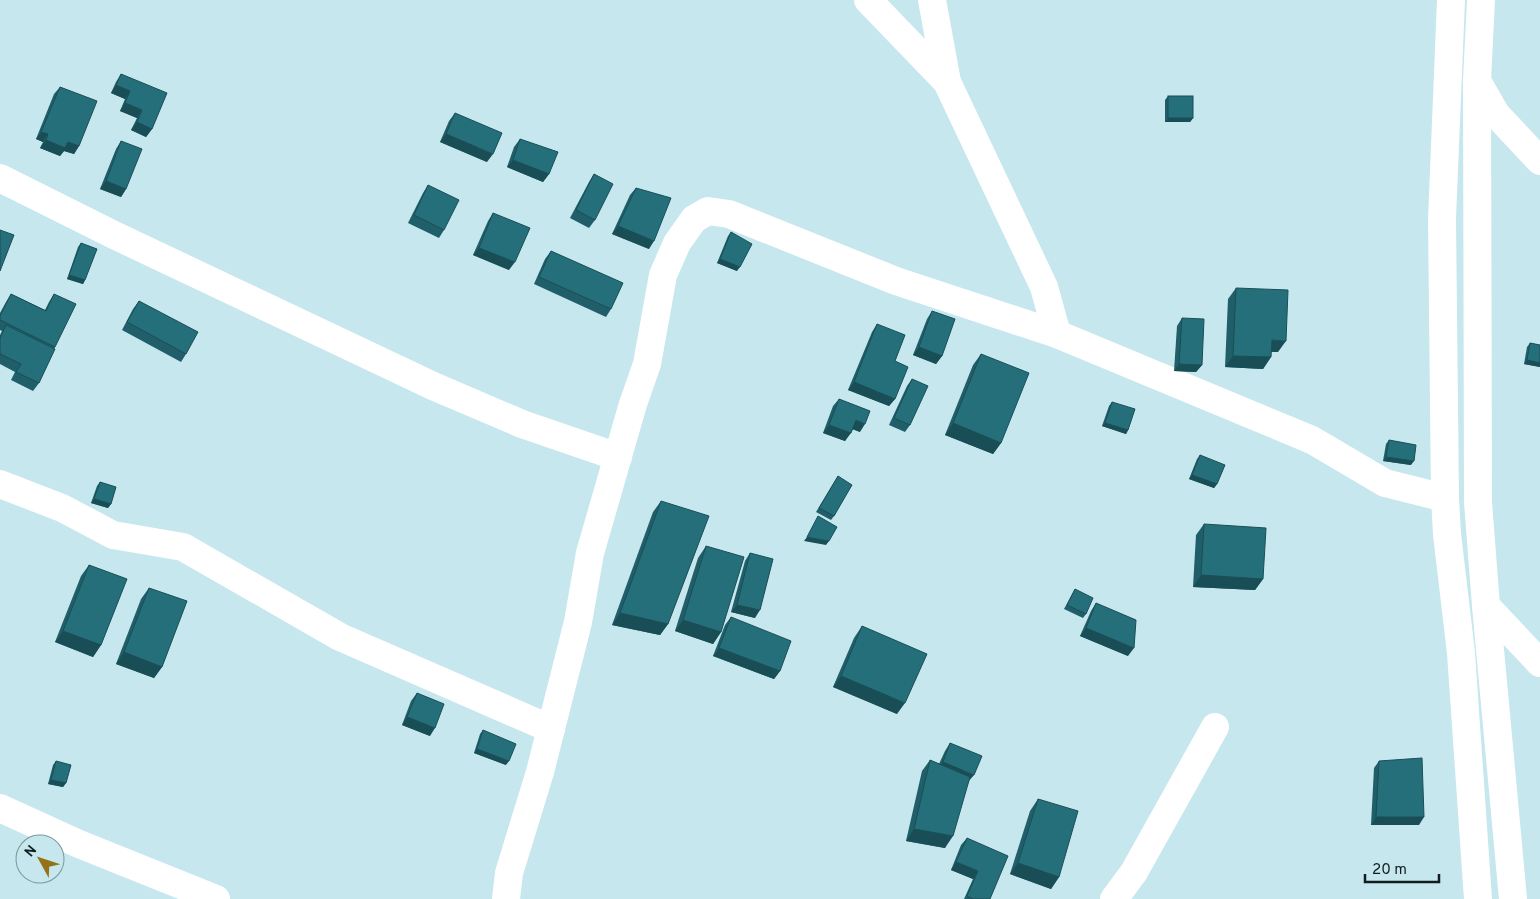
<svg xmlns="http://www.w3.org/2000/svg" width="1540" height="899" font-family="Overpass,sans-serif">
<rect width="100%" height="100%" fill="#c5e7ed"/>
<g fill="none" stroke-linecap="round" stroke-linejoin="round">
<!-- minor -->
<g stroke="#fff" stroke-width="28">
<path d="M 868,0 L 947,82"/>
<path d="M 932,0 L 947,82 L 1044,287 L 1057,334"/>
<path d="M 1451,0 L 1442,219 L 1445,498 L 1447,534 L 1461,653 L 1478,899"/>
<path d="M 1481,0 L 1477,80 L 1478,502 L 1486,606 L 1513,899"/>
<path d="M 1477,81 L 1496,114 L 1540,161"/>
<path d="M 0,178 L 114,235 L 433,386 L 522,424 L 618,457"/>
<path d="M 0,484 L 62,508 L 113,535 L 183,547 L 340,637 L 551,729"/>
<path d="M 1486,606 L 1540,663"/>
<path d="M 0,808 L 79,844 L 216,899"/>
<path d="M 506,899 L 509,873 L 540,772 L 578,622 L 590,553 L 633,404 L 647,364 L 663,275 L 677,243 L 694,219 L 708,211 L 729,214 L 896,281 L 1057,334 L 1312,440 L 1385,483 L 1445,498"/>
<path d="M 1114,899 L 1134,872 L 1215,727"/>
</g>
</g>
<!-- wall -->
<g fill="#205f6a">
<path d="M 121,74 L 152,129 L 146,137 L 131,130 L 137,118 L 120,111 L 125,99 L 111,93 L 116,82 Z"/>
<path d="M 60,87 L 79,146 L 74,154 L 64,151 L 60,156 L 40,148 L 43,142 L 36,139 L 54,94 Z"/>
<path d="M 1168,96 L 1193,118 L 1190,122 L 1165,122 L 1165,100 Z"/>
<path d="M 455,113 L 487,162 L 440,142 L 449,121 Z"/>
<path d="M 520,139 L 549,174 L 543,182 L 507,167 L 514,147 Z"/>
<path d="M 121,141 L 126,189 L 121,197 L 100,189 L 116,149 Z"/>
<path d="M 594,174 L 595,220 L 589,228 L 570,218 L 589,182 Z"/>
<path d="M 428,185 L 444,230 L 439,238 L 408,223 L 423,193 Z"/>
<path d="M 636,188 L 649,249 L 612,234 L 630,195 Z"/>
<path d="M 493,213 L 509,270 L 473,255 L 488,221 Z"/>
<path d="M 731,232 L 737,271 L 717,263 L 728,236 Z"/>
<path d="M 81,243 L 85,280 L 83,284 L 67,279 L 78,247 Z"/>
<path d="M 551,251 L 611,309 L 606,317 L 534,284 L 545,259 Z"/>
<path d="M 1236,288 L 1278,352 L 1271,352 L 1271,357 L 1263,369 L 1225,367 L 1228,299 Z"/>
<path d="M 11,294 L 45,310 L 49,302 L 54,294 L 55,347 L 39,383 L 33,391 L 11,380 L 15,372 L 0,364 L 0,335 L 2,331 L 0,330 L 0,313 L 6,302 Z"/>
<path d="M 139,301 L 186,354 L 181,362 L 122,330 L 133,309 Z"/>
<path d="M 932,311 L 942,356 L 936,364 L 913,355 L 927,319 Z"/>
<path d="M 1182,318 L 1202,365 L 1196,372 L 1174,371 L 1177,326 Z"/>
<path d="M 877,324 L 895,399 L 889,406 L 848,390 L 872,332 Z"/>
<path d="M 1530,343 L 1540,345 L 1540,367 L 1524,364 L 1527,347 Z"/>
<path d="M 981,354 L 1001,443 L 993,454 L 945,435 L 973,365 Z"/>
<path d="M 912,379 L 910,425 L 905,432 L 889,425 L 907,386 Z"/>
<path d="M 839,399 L 860,432 L 852,429 L 845,441 L 823,433 L 833,406 Z"/>
<path d="M 1112,402 L 1128,430 L 1126,434 L 1102,426 L 1109,406 Z"/>
<path d="M 1389,440 L 1411,465 L 1383,461 L 1386,444 Z"/>
<path d="M 1200,455 L 1217,484 L 1214,488 L 1189,479 L 1197,459 Z"/>
<path d="M 838,476 L 834,516 L 831,520 L 816,512 Z"/>
<path d="M 100,482 L 111,504 L 108,508 L 91,503 L 97,486 Z"/>
<path d="M 661,501 L 668,624 L 660,635 L 612,625 L 653,512 Z"/>
<path d="M 1204,524 L 1263,579 L 1255,590 L 1193,587 L 1196,535 Z"/>
<path d="M 706,546 L 721,632 L 713,644 L 675,631 L 698,558 Z"/>
<path d="M 750,553 L 755,618 L 731,612 L 745,561 Z"/>
<path d="M 89,565 L 101,645 L 93,657 L 55,642 L 81,576 Z"/>
<path d="M 149,588 L 162,667 L 154,678 L 116,664 L 141,599 Z"/>
<path d="M 1075,589 L 1086,614 L 1083,618 L 1064,609 Z"/>
<path d="M 1096,603 L 1128,656 L 1080,636 L 1091,611 Z"/>
<path d="M 731,617 L 780,671 L 774,679 L 713,656 L 725,625 Z"/>
<path d="M 862,626 L 897,714 L 833,687 L 854,638 Z"/>
<path d="M 417,693 L 430,736 L 402,725 L 411,701 Z"/>
<path d="M 483,730 L 506,765 L 474,753 L 480,734 Z"/>
<path d="M 950,743 L 968,782 L 945,848 L 906,841 L 922,771 L 930,760 L 939,764 L 945,751 Z"/>
<path d="M 56,761 L 66,783 L 63,787 L 48,784 L 53,765 Z"/>
<path d="M 1379,761 L 1419,825 L 1371,825 L 1374,768 Z"/>
<path d="M 1038,799 L 1059,877 L 1051,889 L 1010,874 L 1030,811 Z"/>
<path d="M 967,838 L 990,899 L 964,899 L 973,879 L 951,870 L 961,845 Z"/>
</g>
<!-- shaded-wall -->
<g fill="#1a4e56">
<path d="M 116,85 L 130,91 L 125,99 L 111,93 Z"/>
<path d="M 125,103 L 142,110 L 137,118 L 120,111 Z"/>
<path d="M 1168,118 L 1193,118 L 1190,122 L 1165,122 Z"/>
<path d="M 137,122 L 152,129 L 146,137 L 131,130 Z"/>
<path d="M 41,132 L 48,134 L 43,142 L 36,139 Z"/>
<path d="M 446,134 L 493,154 L 487,162 L 440,142 Z"/>
<path d="M 46,140 L 68,142 L 79,146 L 74,154 L 64,151 L 60,156 L 40,148 Z"/>
<path d="M 513,160 L 549,174 L 543,182 L 507,167 Z"/>
<path d="M 106,181 L 126,189 L 121,197 L 100,189 Z"/>
<path d="M 618,226 L 654,241 L 649,249 L 612,234 Z"/>
<path d="M 479,248 L 515,262 L 509,270 L 473,255 Z"/>
<path d="M 720,259 L 740,267 L 737,271 L 717,263 Z"/>
<path d="M 69,275 L 85,280 L 83,284 L 67,279 Z"/>
<path d="M 1272,340 L 1286,341 L 1278,352 L 1264,351 Z"/>
<path d="M 919,347 L 942,356 L 936,364 L 913,355 Z"/>
<path d="M 1233,356 L 1271,357 L 1263,369 L 1225,367 Z"/>
<path d="M 1527,360 L 1540,363 L 1540,367 L 1524,364 Z"/>
<path d="M 1179,364 L 1202,365 L 1196,372 L 1174,371 Z"/>
<path d="M 854,382 L 895,399 L 889,406 L 848,390 Z"/>
<path d="M 856,420 L 865,424 L 860,432 L 850,428 Z"/>
<path d="M 953,423 L 1001,443 L 993,454 L 945,435 Z"/>
<path d="M 1105,423 L 1128,430 L 1126,434 L 1102,426 Z"/>
<path d="M 829,425 L 851,433 L 845,441 L 823,433 Z"/>
<path d="M 1386,457 L 1414,461 L 1411,465 L 1383,461 Z"/>
<path d="M 1192,475 L 1217,484 L 1214,488 L 1189,479 Z"/>
<path d="M 94,499 L 111,504 L 108,508 L 91,503 Z"/>
<path d="M 807,537 L 829,541 L 826,545 L 804,541 Z"/>
<path d="M 1201,575 L 1263,579 L 1255,590 L 1193,587 Z"/>
<path d="M 737,605 L 760,610 L 755,618 L 731,612 Z"/>
<path d="M 620,613 L 668,624 L 660,635 L 612,625 Z"/>
<path d="M 683,620 L 721,632 L 713,644 L 675,631 Z"/>
<path d="M 1086,628 L 1134,648 L 1128,656 L 1080,636 Z"/>
<path d="M 63,631 L 101,645 L 93,657 L 55,642 Z"/>
<path d="M 719,648 L 780,671 L 774,679 L 713,656 Z"/>
<path d="M 124,652 L 162,667 L 154,678 L 116,664 Z"/>
<path d="M 841,676 L 905,703 L 897,714 L 833,687 Z"/>
<path d="M 407,717 L 435,728 L 430,736 L 402,725 Z"/>
<path d="M 477,749 L 509,761 L 506,765 L 474,753 Z"/>
<path d="M 943,762 L 974,775 L 968,782 L 937,770 Z"/>
<path d="M 51,780 L 66,783 L 63,787 L 48,784 Z"/>
<path d="M 1376,817 L 1424,817 L 1419,825 L 1371,825 Z"/>
<path d="M 914,829 L 953,836 L 945,848 L 906,841 Z"/>
<path d="M 956,862 L 978,871 L 973,879 L 951,870 Z"/>
<path d="M 1018,863 L 1059,877 L 1051,889 L 1010,874 Z"/>
</g>
<!-- building -->
<g fill="#256f7b" stroke="#1a4e56">
<path d="M 121,74 L 167,93 L 152,129 L 137,122 L 142,110 L 125,103 L 130,91 L 116,85 Z"/>
<path d="M 60,87 L 97,101 L 79,146 L 68,142 L 65,148 L 46,140 L 48,134 L 41,132 Z"/>
<rect x="1168" y="96" width="25" height="22"/>
<path d="M 455,113 L 502,133 L 493,154 L 446,134 Z"/>
<path d="M 520,139 L 558,152 L 549,174 L 513,160 Z"/>
<path d="M 121,141 L 142,149 L 126,189 L 106,181 Z"/>
<path d="M 594,174 L 613,184 L 595,220 L 576,210 Z"/>
<path d="M 428,185 L 459,200 L 444,230 L 414,215 Z"/>
<path d="M 636,188 L 671,198 L 654,241 L 618,226 Z"/>
<path d="M 493,213 L 530,228 L 515,262 L 479,248 Z"/>
<path d="M 0,230 L 14,235 L 0,271 Z"/>
<path d="M 731,232 L 752,244 L 740,267 L 720,259 Z"/>
<path d="M 81,243 L 97,249 L 85,280 L 69,275 Z"/>
<path d="M 551,251 L 623,283 L 611,309 L 539,277 Z"/>
<path d="M 1236,288 L 1288,290 L 1286,341 L 1272,340 L 1271,357 L 1233,356 Z"/>
<path d="M 11,294 L 46,311 L 54,294 L 76,304 L 55,347 L 0,320 L 0,316 Z"/>
<path d="M 139,301 L 198,332 L 186,354 L 127,322 Z"/>
<path d="M 932,311 L 955,319 L 942,356 L 919,347 Z"/>
<path d="M 1182,318 L 1204,319 L 1202,365 L 1179,364 Z"/>
<path d="M 877,324 L 905,335 L 895,361 L 908,367 L 895,399 L 854,382 Z"/>
<path d="M 6,325 L 55,349 L 39,383 L 16,372 L 21,364 L 0,354 L 0,338 Z"/>
<path d="M 1530,343 L 1540,345 L 1540,363 L 1527,360 Z"/>
<path d="M 981,354 L 1029,373 L 1001,443 L 953,423 Z"/>
<path d="M 912,379 L 928,386 L 910,425 L 894,418 Z"/>
<path d="M 839,399 L 870,411 L 865,424 L 856,420 L 851,433 L 829,425 Z"/>
<path d="M 1112,402 L 1135,409 L 1128,430 L 1105,423 Z"/>
<path d="M 1389,440 L 1416,445 L 1414,461 L 1386,457 Z"/>
<path d="M 1200,455 L 1225,465 L 1217,484 L 1192,475 Z"/>
<path d="M 838,476 L 852,485 L 834,516 L 819,508 Z"/>
<path d="M 100,482 L 116,487 L 111,504 L 94,499 Z"/>
<path d="M 661,501 L 709,516 L 668,624 L 620,613 Z"/>
<path d="M 818,516 L 837,527 L 829,541 L 807,537 Z"/>
<path d="M 1204,524 L 1266,528 L 1263,579 L 1201,575 Z"/>
<path d="M 706,546 L 744,557 L 721,632 L 683,620 Z"/>
<path d="M 750,553 L 773,559 L 760,610 L 737,605 Z"/>
<path d="M 89,565 L 127,579 L 101,645 L 63,631 Z"/>
<path d="M 149,588 L 187,601 L 162,667 L 124,652 Z"/>
<path d="M 1075,589 L 1093,598 L 1086,614 L 1067,605 Z"/>
<path d="M 1096,603 L 1136,620 L 1134,648 L 1086,628 Z"/>
<path d="M 731,617 L 791,641 L 780,671 L 719,648 Z"/>
<path d="M 862,626 L 927,654 L 905,703 L 841,676 Z"/>
<path d="M 417,693 L 444,704 L 435,728 L 407,717 Z"/>
<path d="M 483,730 L 516,744 L 509,761 L 477,749 Z"/>
<path d="M 950,743 L 982,756 L 974,775 L 943,762 Z"/>
<path d="M 1422,758 L 1424,817 L 1376,817 L 1379,761 Z"/>
<path d="M 930,760 L 970,777 L 953,836 L 914,829 Z"/>
<path d="M 56,761 L 71,765 L 66,783 L 51,780 Z"/>
<path d="M 1038,799 L 1078,811 L 1059,877 L 1018,863 Z"/>
<path d="M 967,838 L 1008,856 L 990,899 L 973,899 L 967,896 L 978,871 L 956,862 Z"/>
</g>
<!-- north arrow -->
<g transform="translate(40 859) rotate(310)"><circle r="24" fill="#c5e7ed" stroke="#7d969b"/>
<path d="M0-4L9 19L0 12L-9 19Z" fill="#937218"/>
<text y="-8" font-size="14" font-weight="bold" text-anchor="middle" fill="#111d20">N</text>
</g>
<!-- scale -->
<path d="M1365 874v8h74v-8" fill="none" stroke="#111d20" stroke-width="2.5"/>
<text x="1372" y="874" font-size="15" fill="#111d20" stroke="#c5e7ed" stroke-width="4" paint-order="stroke">20 m</text>
</svg>
